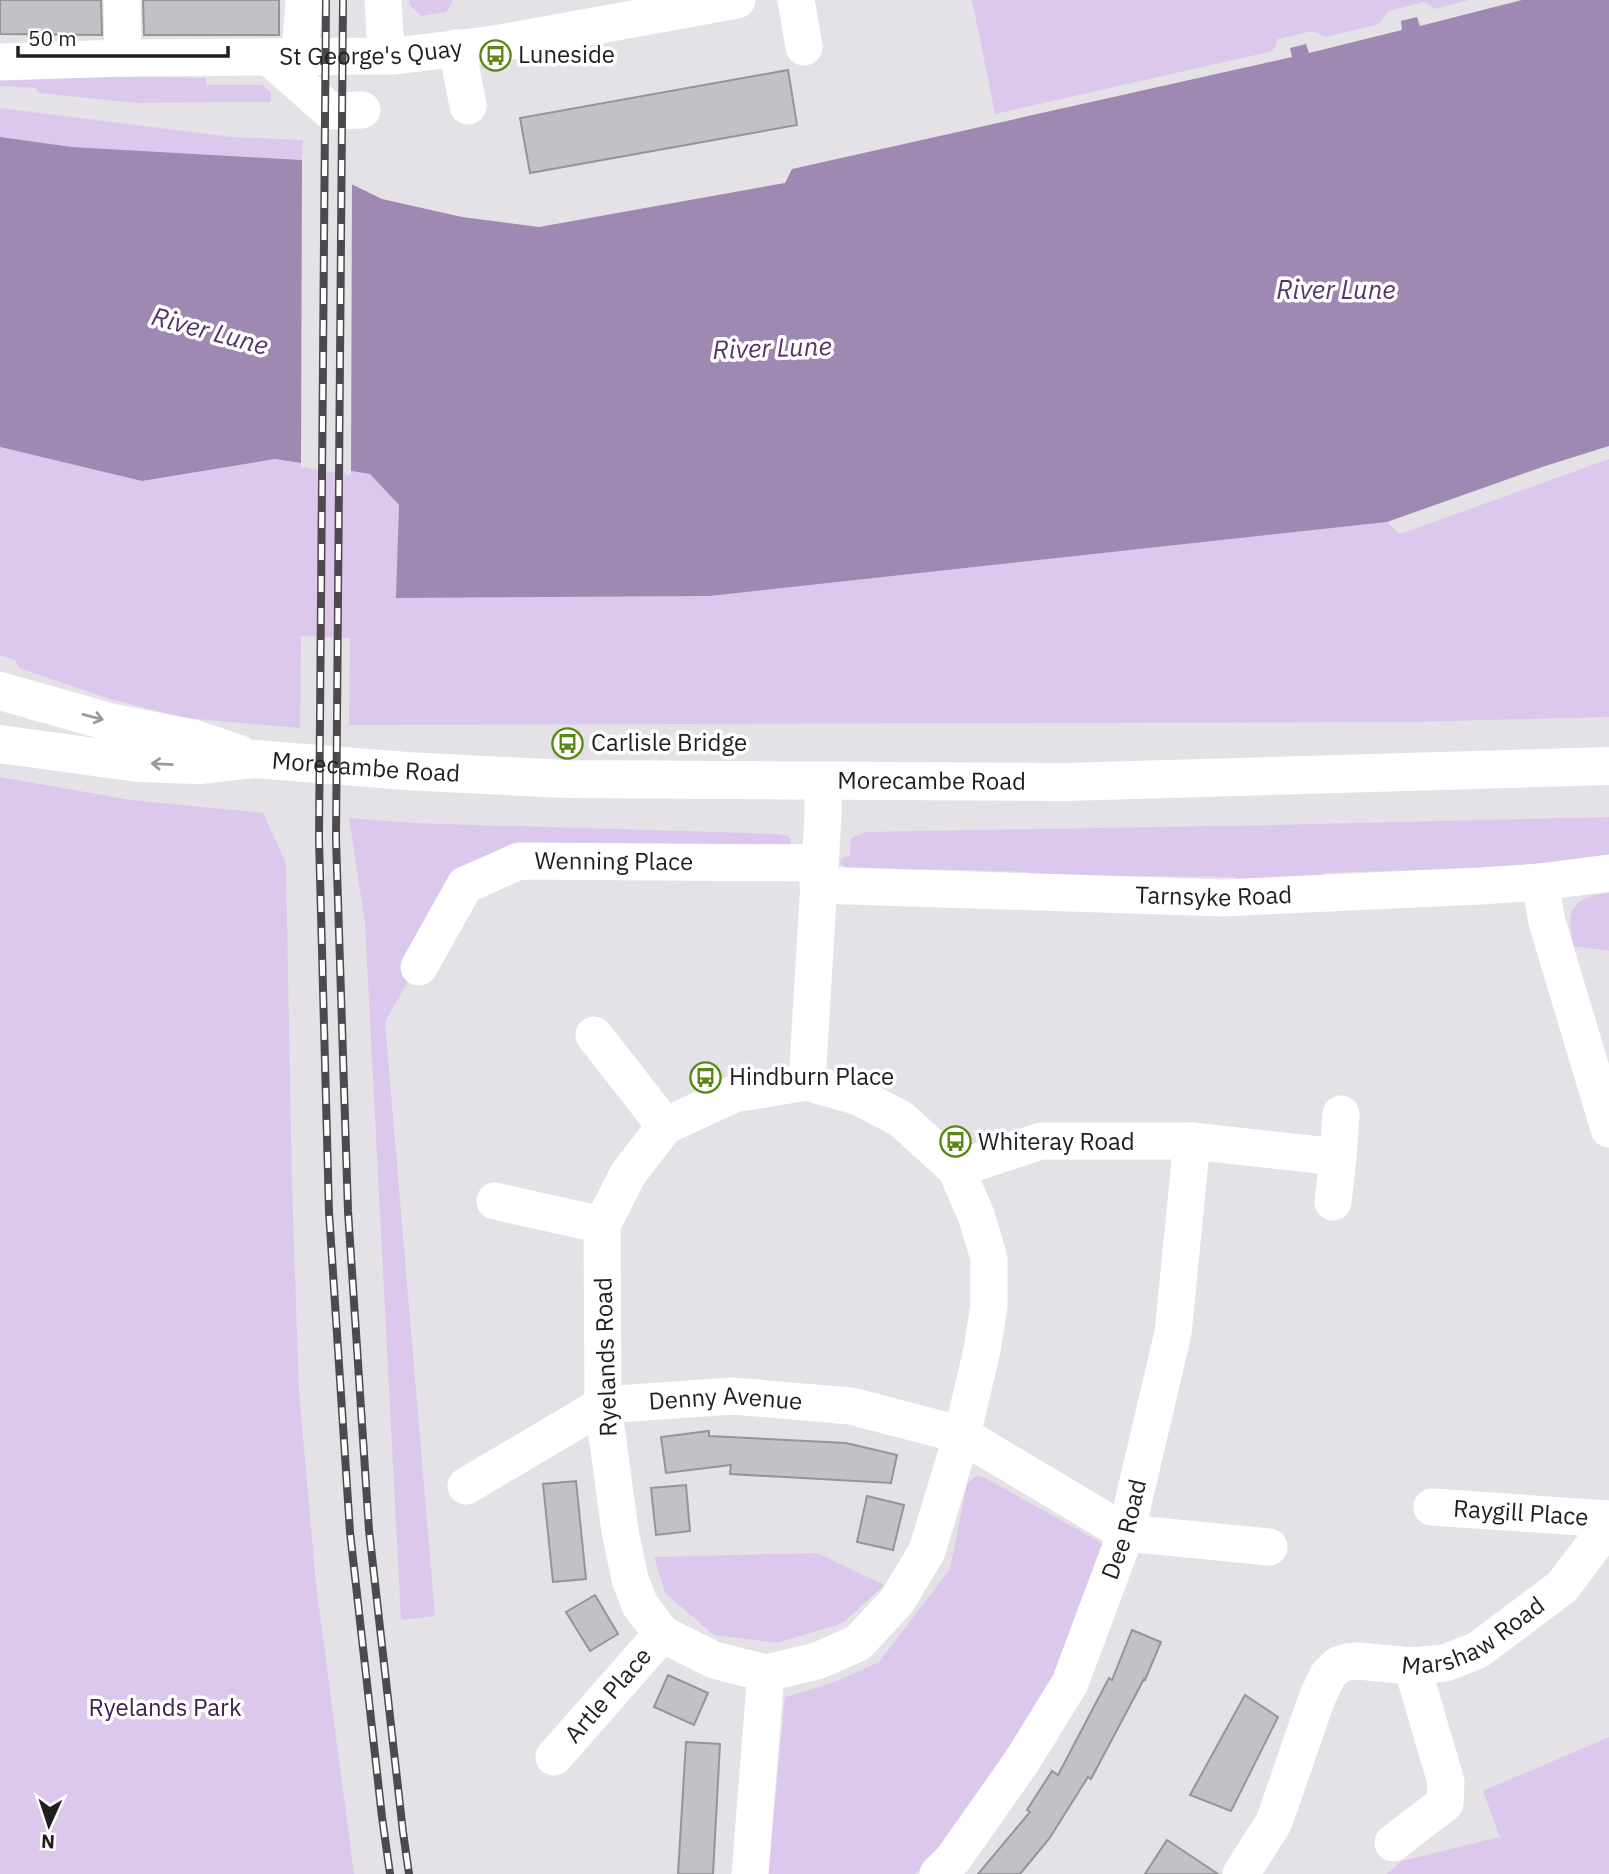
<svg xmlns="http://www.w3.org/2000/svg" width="1609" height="1874" font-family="'IBM Plex Sans',sans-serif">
<rect width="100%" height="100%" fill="#e4e2e6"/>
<!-- green -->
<g fill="#dcc8ec">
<path d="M 409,0 L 452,0 L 452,3 L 446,12 L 421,16 L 409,4 Z"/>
<path d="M 972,0 L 1469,0 L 1435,9 L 1424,2 L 1388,11 L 1379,24 L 1326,37 L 1313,31 L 1278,39 L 1273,51 L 995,114 Z"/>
<path d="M 0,76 L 206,78 L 206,85 L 262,85 L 271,92 L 271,102 L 137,103 L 39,93 L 36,88 L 0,86 Z"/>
<path d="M 0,108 L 232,137 L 303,140 L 302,160 L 72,147 L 0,137 Z"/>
<path d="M 0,447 L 142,481 L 275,459 L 370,474 L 399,505 L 397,598 L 710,596 L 1387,522 L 1400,534 L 1609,459 L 1609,717 L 1409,722 L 349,725 L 350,638 L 301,636 L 300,728 L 185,718 L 110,699 L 19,668 L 15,660 L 0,655 Z"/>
<path d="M 0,777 L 131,800 L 263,813 L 286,863 L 292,1188 L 299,1392 L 316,1584 L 354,1874 L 0,1874 Z"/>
<path d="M 1609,817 L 1609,864 L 1324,873 L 1314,884 L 1248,886 L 1235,877 L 1126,876 L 1109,885 L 1044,883 L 1027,872 L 922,869 L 908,878 L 846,868 L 841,864 L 840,860 L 843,857 L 850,856 L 851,838 L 865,832 L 1272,825 Z"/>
<path d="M 349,818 L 413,823 L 778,834 L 788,836 L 791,840 L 791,847 L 465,879 L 385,1022 L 435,1616 L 401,1620 L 365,923 Z"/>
<path d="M 1609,893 L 1609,951 L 1574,946 C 1565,911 1571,897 1609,893 Z"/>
<path d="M 976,1476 L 985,1478 L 1109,1547 L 1050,1690 L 931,1860 L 915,1874 L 768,1874 L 785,1697 L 832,1683 L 879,1662 L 950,1569 L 967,1484 Z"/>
<path d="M 817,1553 L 884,1585 L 843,1623 L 777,1643 L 714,1635 L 665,1593 L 654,1557 Z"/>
<path d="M 1609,1737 L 1609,1874 L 1387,1874 L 1402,1861 L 1500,1837 L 1483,1791 Z"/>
</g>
<!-- water -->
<path fill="#9f88b1" d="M 1522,0 L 1609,0 L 1609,446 L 1542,467 L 1387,522 L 710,596 L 396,598 L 399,505 L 370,474 L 275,459 L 142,481 L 0,447 L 0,137 L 72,147 L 302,160 L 382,199 L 462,217 L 539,227 L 785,183 L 792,169 L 1292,57 L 1290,48 L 1306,44 L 1309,53 L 1402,30 L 1401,21 L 1417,17 L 1420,26 Z"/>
<!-- pier -->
<path fill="#e4e2e6" d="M 302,157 L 352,181 L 351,475 L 301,467 Z"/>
<!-- building -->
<g fill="#c3c1c5" stroke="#969498" stroke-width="2">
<path d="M 0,0 L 101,0 L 102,35 L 0,34 Z"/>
<path d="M 143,0 L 279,0 L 279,35 L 144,35 Z"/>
<path d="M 788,70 L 797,125 L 530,173 L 520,118 Z"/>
<path d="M 709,1431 L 709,1436 L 846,1443 L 897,1455 L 891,1483 L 730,1474 L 731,1465 L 666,1473 L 661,1437 Z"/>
<path d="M 576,1481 L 586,1579 L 553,1582 L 543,1484 Z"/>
<path d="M 686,1485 L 690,1531 L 656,1535 L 651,1488 Z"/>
<path d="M 867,1496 L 904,1505 L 893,1550 L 857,1542 Z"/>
<path d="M 595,1595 L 618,1634 L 590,1651 L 566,1612 Z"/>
<path d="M 1132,1630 L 1161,1642 L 1145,1680 L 1144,1679 L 1091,1779 L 1088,1777 L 1049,1839 L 1020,1874 L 978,1874 L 1030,1812 L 1027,1810 L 1052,1771 L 1058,1775 L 1109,1678 L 1112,1680 Z"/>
<path d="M 668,1675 L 708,1693 L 694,1725 L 654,1707 Z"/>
<path d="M 1245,1695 L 1278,1717 L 1231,1811 L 1190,1795 Z"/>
<path d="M 686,1742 L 720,1744 L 713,1874 L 678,1874 Z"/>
<path d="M 1167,1840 L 1218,1874 L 1145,1874 Z"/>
</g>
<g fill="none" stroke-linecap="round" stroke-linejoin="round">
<!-- minor -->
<g stroke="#fff" stroke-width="37">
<path d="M 122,0 L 123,58"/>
<path d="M 383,0 L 385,35"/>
<path d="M 796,0 L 804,47"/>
<path d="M 457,48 L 468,106"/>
<path d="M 300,56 L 304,0"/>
<path d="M 269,57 L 330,111 L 362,110"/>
<path id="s1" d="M 0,62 L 123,58 L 394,56 L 495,44 L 737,0"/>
<path d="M 1540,882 L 1547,922 L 1609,1129"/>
<path id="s2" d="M 818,885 L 1223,898 L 1480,886 L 1540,882 L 1609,873"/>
<path id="s3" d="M 419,967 L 465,885 L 519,861 L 819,863"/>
<path d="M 594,1035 L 665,1126"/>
<path d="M 807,1082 L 859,1097 L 901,1119 L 956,1169 L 976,1215 L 989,1258 L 989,1306 L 982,1350 L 962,1435 L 927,1551 L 897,1601 L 858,1643 L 817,1661 L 766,1673 L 714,1660 L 662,1634 L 640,1605 L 630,1579 L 620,1531 L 603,1405 L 602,1225 L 628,1174 L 665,1126 L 734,1094 Z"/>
<path d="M 807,1082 L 823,816 L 823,780"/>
<path d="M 1338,1157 L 1341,1114"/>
<path d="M 956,1169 L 1041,1141 L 1192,1141 L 1338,1157 L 1333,1202"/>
<path d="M 495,1201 L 602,1225"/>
<path id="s4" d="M 466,1486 L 603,1405 L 732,1396 L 851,1406 L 962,1435 L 1126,1533 L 1269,1547"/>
<path id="s5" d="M 1432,1507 L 1609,1519"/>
<path id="s6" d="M 554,1757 L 662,1634"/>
<path d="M 1393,1843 L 1445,1803 L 1446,1782 L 1412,1666"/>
<path d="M 750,1874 L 766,1673"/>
<path id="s7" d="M 938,1874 L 953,1859 L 1022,1761 L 1070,1683 L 1126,1533 L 1173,1333 L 1192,1141"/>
<path id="s8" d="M 1241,1874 L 1274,1822 L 1317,1698 L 1328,1675 L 1338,1665 L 1347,1662 L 1358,1661 L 1412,1666 L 1445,1663 L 1478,1650 L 1562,1587 L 1609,1525"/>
</g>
<!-- major -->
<g stroke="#fff" stroke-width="38">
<path d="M 0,691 L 113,723 L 195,739 L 239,754"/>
<path id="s9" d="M 0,744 L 138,763 L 199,765 L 254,759 L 406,771 L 565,779 L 1065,782 L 1609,766"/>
</g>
<defs>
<g id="rail">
<path d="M 326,0 L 319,839 L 329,1212 L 350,1532 L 382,1817 L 390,1874"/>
<path d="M 343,0 L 336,839 L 348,1211 L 369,1530 L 403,1832 L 409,1874"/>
</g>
</defs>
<!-- rail casing -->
<use href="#rail" stroke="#4c4a4d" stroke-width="8"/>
<!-- rail -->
<use href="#rail" stroke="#fff" stroke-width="5" stroke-dasharray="16" stroke-linecap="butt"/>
</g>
<!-- one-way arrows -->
<defs><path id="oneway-shaft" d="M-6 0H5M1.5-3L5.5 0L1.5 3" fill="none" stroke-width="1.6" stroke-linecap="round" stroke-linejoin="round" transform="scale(1.75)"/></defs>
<g stroke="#9a9a9b">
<use href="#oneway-shaft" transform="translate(93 717) rotate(15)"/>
<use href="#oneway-shaft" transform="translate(162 764) rotate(-177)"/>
</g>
<!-- icons -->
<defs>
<symbol id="bus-ring" viewBox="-11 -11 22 22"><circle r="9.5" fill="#fff" stroke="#5a8716" stroke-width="1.5"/><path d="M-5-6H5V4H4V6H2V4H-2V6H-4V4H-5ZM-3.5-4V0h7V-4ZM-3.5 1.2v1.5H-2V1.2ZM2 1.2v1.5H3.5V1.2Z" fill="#5a8716"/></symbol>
</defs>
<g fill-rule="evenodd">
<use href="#bus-ring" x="478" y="38" width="35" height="35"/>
<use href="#bus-ring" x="550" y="726" width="35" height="35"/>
<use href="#bus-ring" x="688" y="1060" width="35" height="35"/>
<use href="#bus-ring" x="938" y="1124" width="35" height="35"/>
</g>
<g text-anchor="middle" stroke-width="7" stroke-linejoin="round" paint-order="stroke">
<!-- street labels -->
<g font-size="24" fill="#1f1e20" stroke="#fff">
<text dy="8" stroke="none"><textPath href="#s1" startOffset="371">St George's Quay</textPath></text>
<text dy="8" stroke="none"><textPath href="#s9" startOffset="368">Morecambe Road</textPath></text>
<text dy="8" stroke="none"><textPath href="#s9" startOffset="934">Morecambe Road</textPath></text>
<text dy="8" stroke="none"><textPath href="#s3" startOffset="248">Wenning Place</textPath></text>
<text dy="8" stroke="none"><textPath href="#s2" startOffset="396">Tarnsyke Road</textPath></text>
<text transform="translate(606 1357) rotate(-92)" y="8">Ryelands Road</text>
<text dy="8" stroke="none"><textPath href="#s4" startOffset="282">Denny Avenue</textPath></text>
<text dy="8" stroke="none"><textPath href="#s5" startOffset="89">Raygill Place</textPath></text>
<text dy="8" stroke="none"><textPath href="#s7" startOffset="396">Dee Road</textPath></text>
<text dy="8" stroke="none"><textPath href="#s8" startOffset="376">Marshaw Road</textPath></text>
<text dy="8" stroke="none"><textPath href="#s6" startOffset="82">Artle Place</textPath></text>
</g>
<!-- poi labels -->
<g font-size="24" fill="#1f1e20" stroke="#fff" text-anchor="start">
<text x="518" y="63">Luneside</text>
<text x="591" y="751">Carlisle Bridge</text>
<text x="729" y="1085">Hindburn Place</text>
<text x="978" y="1150">Whiteray Road</text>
</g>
<!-- park labels -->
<g font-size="24" fill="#402154" stroke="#fff">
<text x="165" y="1716">Ryelands Park</text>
</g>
<!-- water labels -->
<g font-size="26" font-style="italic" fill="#54356a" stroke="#fff">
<text x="1336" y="299">River Lune</text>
<text transform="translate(210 331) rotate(15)" y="9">River Lune</text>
<text transform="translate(772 348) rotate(-2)" y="9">River Lune</text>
</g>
</g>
<!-- north arrow -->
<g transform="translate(49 1825) rotate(183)" stroke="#ffffff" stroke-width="5" paint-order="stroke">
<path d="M0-5L12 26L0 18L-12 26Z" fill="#1f1e20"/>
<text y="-10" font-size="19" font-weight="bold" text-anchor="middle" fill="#1f1e20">N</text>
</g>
<!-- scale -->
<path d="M18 46v10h210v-10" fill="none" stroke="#1f1e20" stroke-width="3.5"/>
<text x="28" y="46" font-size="21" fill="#1f1e20" stroke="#ffffff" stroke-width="5" paint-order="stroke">50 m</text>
</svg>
